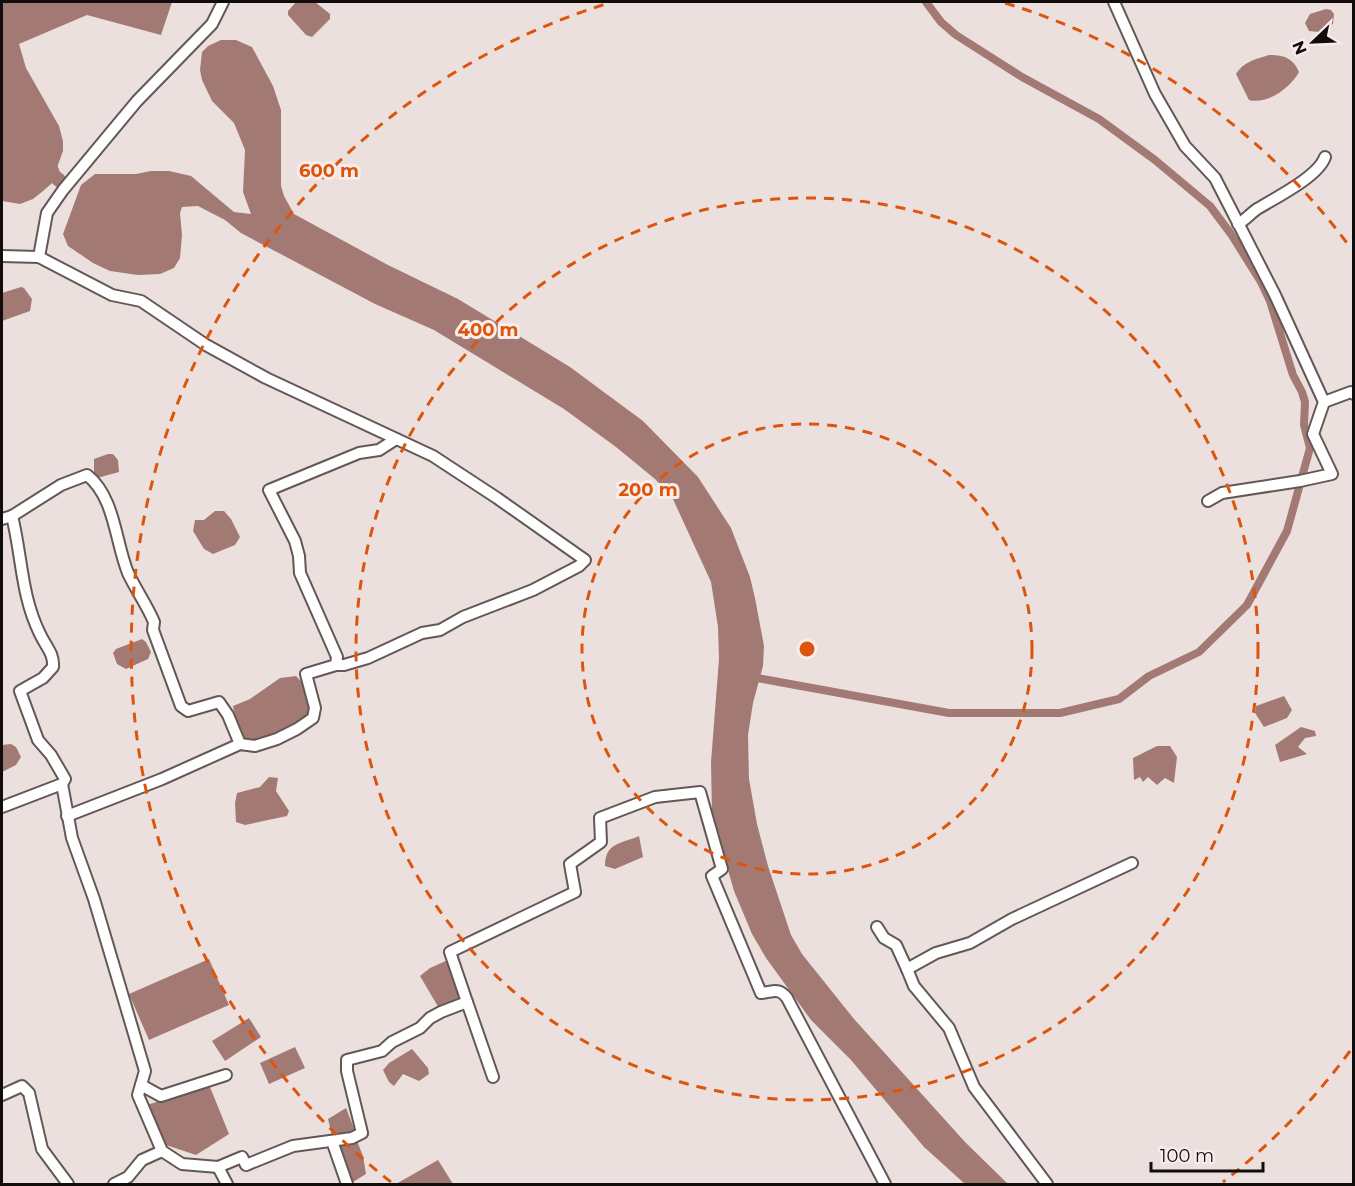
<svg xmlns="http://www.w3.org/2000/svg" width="1355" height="1186" font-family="Montserrat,sans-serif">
<rect width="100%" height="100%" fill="#ece0de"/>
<!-- water -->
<g fill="#a37a73">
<path d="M 2,2 L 172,2 L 161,35 L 87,15 L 19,44 L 26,68 L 59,126 L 63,141 L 63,151 L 51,184 L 43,191 L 33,199 L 20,204 L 2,201 Z"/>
<path d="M 296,2 L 315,2 L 330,14 L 330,19 L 312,37 L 306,35 L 288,15 L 288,11 Z"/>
<path d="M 1326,9 L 1331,10 L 1334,14 L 1333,24 L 1319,32 L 1309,31 L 1305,23 L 1310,14 Z"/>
<path d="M 221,40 L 236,40 L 252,47 L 273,86 L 281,110 L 281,186 L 284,196 L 294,214 L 388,265 L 458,299 L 570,367 L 643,421 L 698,477 L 731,528 L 750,577 L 755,598 L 764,646 L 763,666 L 753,703 L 748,735 L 749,779 L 757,824 L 768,866 L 791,935 L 802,954 L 854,1019 L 965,1142 L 1008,1184 L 965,1184 L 924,1147 L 851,1060 L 811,1020 L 766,958 L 752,934 L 734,891 L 712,814 L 711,762 L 719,659 L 718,627 L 711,582 L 672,497 L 655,479 L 616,447 L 564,409 L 434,330 L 375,304 L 241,233 L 225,220 L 198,206 L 182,207 L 180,213 L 182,235 L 180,258 L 174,268 L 160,274 L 138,275 L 110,271 L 93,263 L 68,246 L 63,234 L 81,185 L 95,174 L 136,174 L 151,171 L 169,171 L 191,176 L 234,212 L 251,214 L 243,192 L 245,150 L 234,123 L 212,101 L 202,80 L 200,70 L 202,52 L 208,46 Z"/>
<path d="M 1269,55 C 1284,55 1293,58 1299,72 C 1291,87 1268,105 1249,100 L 1236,74 C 1243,62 1256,59 1269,55 Z"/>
<path d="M 21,287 L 24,288 L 32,299 L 30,311 L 2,321 L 2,293 Z"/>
<path d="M 108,454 L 113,454 L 118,460 L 119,472 L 97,478 L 94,473 L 94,459 Z"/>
<path d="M 215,511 L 224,511 L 231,519 L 240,537 L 235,545 L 213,554 L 204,549 L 193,531 L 195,520 L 204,520 Z"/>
<path d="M 142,639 L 146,642 L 151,652 L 148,659 L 126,669 L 117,664 L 113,653 L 116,649 Z"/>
<path d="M 296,676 L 303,683 L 313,712 L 302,723 L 263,742 L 245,742 L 236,722 L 233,706 L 250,699 L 280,678 Z"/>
<path d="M 1284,696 L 1292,710 L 1287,718 L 1264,727 L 1255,713 L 1256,706 Z"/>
<path d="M 1301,727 L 1315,731 L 1316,736 L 1305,738 L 1298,747 L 1307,754 L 1280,762 L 1275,745 Z"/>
<path d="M 11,744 L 16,747 L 21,757 L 16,765 L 2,772 L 2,745 Z"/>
<path d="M 1157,746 L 1170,746 L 1177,757 L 1174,783 L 1165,778 L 1157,785 L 1148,777 L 1143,782 L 1140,777 L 1134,780 L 1133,758 Z"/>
<path d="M 269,777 L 278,778 L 276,791 L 289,811 L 287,816 L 245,825 L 236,822 L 235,803 L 237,793 L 260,787 Z"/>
<path d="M 639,836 L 643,857 L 615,869 L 605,866 C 605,843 620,844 639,836 Z"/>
<path d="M 209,959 L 229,1005 L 149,1040 L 129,994 Z"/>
<path d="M 448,960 L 463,999 L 440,1010 L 420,976 L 430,968 Z"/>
<path d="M 249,1018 L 261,1037 L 225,1061 L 212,1041 Z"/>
<path d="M 295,1047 L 305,1068 L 269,1084 L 260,1063 Z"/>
<path d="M 412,1049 L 428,1068 L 429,1074 L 419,1081 L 403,1074 L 394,1086 L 389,1082 L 383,1070 L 389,1063 Z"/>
<path d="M 210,1087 L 229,1134 L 196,1155 L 163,1144 L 146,1105 Z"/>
<path d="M 346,1108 L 355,1131 L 341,1136 L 332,1136 L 328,1119 Z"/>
<path d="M 357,1141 L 363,1156 L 366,1174 L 353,1182 L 347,1178 L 338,1147 Z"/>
<path d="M 438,1160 L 453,1184 L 396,1184 Z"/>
</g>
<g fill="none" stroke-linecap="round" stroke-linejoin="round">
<!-- canal -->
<path stroke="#a37a73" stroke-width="8" d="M 752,677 L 949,713 L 1060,713 L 1119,699 L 1149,676 L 1199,652 L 1247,605 L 1287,531 L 1310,448 L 1304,425 L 1305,402 L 1302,392 L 1293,375 L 1270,301 L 1261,282 L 1231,234 L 1210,206 L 1155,160 L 1099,119 L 1022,77 L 956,35 L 941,22 L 926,2"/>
<!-- river -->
<path stroke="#a37a73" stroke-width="14" d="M 47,159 L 54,176 L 59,180"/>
<defs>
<g id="minor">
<path d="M 223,2 L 212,24 L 137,101 L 63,190 L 47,213 L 39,257 L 112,295 L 141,301 L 206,345 L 266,378 L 433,456 L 497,498 L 585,560 L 579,566 L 533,590 L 463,617 L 440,630 L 422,633 L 368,658 L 344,665 L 336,665"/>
<path d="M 1114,2 L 1155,94 L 1185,146 L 1215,178 L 1275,295 L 1324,402 L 1313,434 L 1332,474 L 1300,481 L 1222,493 L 1208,501"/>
<path d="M 1238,224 C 1245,220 1250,214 1257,209 C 1275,198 1318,177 1325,157"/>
<path d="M 2,256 L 39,257"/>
<path d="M 1324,402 L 1351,392 L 1354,394"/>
<path d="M 12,516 L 61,485 L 87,475 C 115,497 115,541 128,573 C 136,590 147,605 154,622 L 153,630 L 181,706 L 188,711 L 219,702 L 228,715 L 240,744"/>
<path d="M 2,519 L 12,516 C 22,556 21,596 40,634 C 46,647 54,653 53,667 L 43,678 L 20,691 L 38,740 L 51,755 L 65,779 L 62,784"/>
<path d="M 2,807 L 62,784 L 72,838 L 94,899 L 145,1071 L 138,1095 L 162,1151 L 142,1160 L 128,1177 L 114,1184"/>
<path d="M 67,816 L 162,779 L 240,744 L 255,746 L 277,739 L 297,729 L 313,718 L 315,708 L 306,674 L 336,665 L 337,657 L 300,573 L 299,556 L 295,541 L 269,490 L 359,453 L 379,450 L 396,439"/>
<path d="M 877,927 L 884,938 L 896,945 L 907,969"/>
<path d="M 467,1002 L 493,1077"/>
<path d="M 141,1085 L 161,1096 L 226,1075"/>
<path d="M 2,1095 L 22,1086 L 29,1093 L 42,1149 L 68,1184"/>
<path d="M 332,1141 L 347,1184"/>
<path d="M 162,1151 L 182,1164 L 218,1167 L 242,1157 L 246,1165 L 293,1146 L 352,1138 L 362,1133 L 347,1071 L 347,1060 L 382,1051 L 392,1042 L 420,1028 L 430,1018 L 441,1012 L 467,1002 L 450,952 L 575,892 L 570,864 L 601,842 L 600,818 L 655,797 L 700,792 L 722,869 L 712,876 L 761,993 C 773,992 779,987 787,998 L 885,1184"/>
<path d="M 218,1167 L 227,1184"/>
<path d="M 1047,1184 L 974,1087 L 949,1028 L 914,986 L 907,969 L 936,953 L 970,943 L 1012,919 L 1132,863"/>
</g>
</defs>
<!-- minor casing -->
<use href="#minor" stroke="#625856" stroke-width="14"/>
<!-- minor -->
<use href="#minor" stroke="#fff" stroke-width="10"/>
</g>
<!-- distance rings -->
<g fill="none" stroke="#dd550c" stroke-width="3" stroke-dasharray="10 8">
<circle cx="807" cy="649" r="225"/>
<circle cx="807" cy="649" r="451"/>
<path d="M1350 1051A676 676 0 0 1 1223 1182M391 1182A676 676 0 0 1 609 3M1005 3A676 676 0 0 1 1350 247"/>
</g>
<circle cx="807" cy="649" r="9" fill="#dd550c" stroke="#f9edeb" stroke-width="3"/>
<g font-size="18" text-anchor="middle" font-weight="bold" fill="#dd550c" stroke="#f9edeb" stroke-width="6" stroke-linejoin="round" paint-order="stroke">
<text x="329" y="177">600 m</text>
<text x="488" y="336">400 m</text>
<text x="648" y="496">200 m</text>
</g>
<!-- border -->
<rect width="1355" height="1186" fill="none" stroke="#110d0d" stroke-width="6"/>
<!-- north arrow -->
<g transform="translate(1313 42) rotate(247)" stroke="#f9edeb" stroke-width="4.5" paint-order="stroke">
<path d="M0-4.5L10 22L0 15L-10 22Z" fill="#110d0d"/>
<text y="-9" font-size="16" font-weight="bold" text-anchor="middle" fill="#110d0d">N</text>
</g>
<!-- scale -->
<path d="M1151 1162v9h112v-9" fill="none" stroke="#110d0d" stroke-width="3"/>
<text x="1160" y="1162" font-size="18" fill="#110d0d" stroke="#f9edeb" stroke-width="4.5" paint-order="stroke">100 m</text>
</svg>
